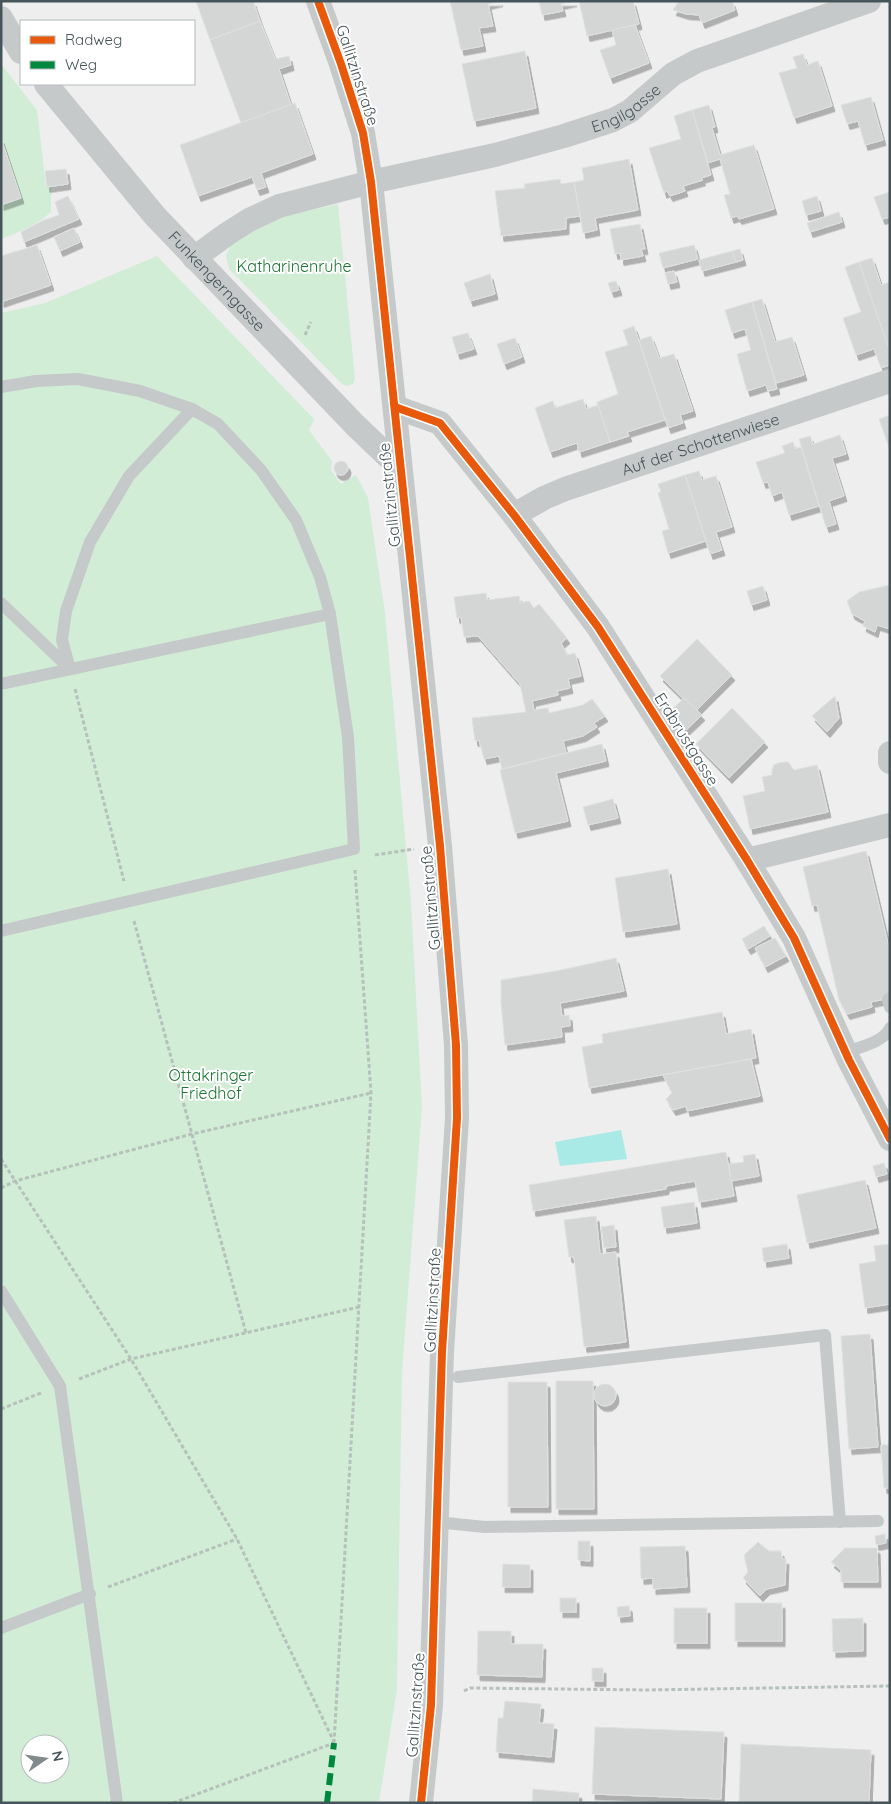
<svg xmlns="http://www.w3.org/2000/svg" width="891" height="1804" font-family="Quicksand,sans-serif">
<defs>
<filter id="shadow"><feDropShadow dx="3" dy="5.5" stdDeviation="0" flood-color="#0004"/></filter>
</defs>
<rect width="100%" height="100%" fill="#eee"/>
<!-- green -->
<g fill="#d2edd6" fill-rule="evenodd">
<path d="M 1,64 L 37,110 L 46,186 L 51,187 L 51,212 C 37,225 20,232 1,239 Z"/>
<path d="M 338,204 L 355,379 L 353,384 L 346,386 L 342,384 L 229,269 L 226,256 L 231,244 L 253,230 L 286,216 Z"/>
<path d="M 157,256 L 314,419 L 309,430 L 332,461 L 331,470 L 341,484 L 356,475 L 368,498 L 385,613 L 411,903 L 422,1107 L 402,1372 L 397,1689 L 379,1803 L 1,1803 L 1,313 L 45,303 ZM 30,1744 L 60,1744 L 60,1774 L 30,1774 Z"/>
</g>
<!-- water -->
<path fill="#a9e9e6" d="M 621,1130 L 627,1159 L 560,1166 L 555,1142 Z"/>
<!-- building -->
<g fill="#d4d6d6" stroke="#dfe0e1" filter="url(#shadow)">
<path d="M 196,1 L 253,1 L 260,21 L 210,40 Z"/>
<path d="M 450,1 L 500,1 L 488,4 L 493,26 L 479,28 L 483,46 L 461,50 Z"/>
<path d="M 539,1 L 574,1 L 561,4 L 563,11 L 542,15 Z"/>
<path d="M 579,1 L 633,1 L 639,24 L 587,36 Z"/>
<path d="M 679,1 L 732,1 L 735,10 L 702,23 L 699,15 L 686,14 L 673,10 Z"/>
<path d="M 260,21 L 275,59 L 289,56 L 291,65 L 279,69 L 291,105 L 241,123 L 210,40 Z"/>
<path d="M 635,25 L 649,63 L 610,78 L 600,50 L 616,45 L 612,30 Z"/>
<path d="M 525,51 L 536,108 L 474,121 L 462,64 Z"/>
<path d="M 803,54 L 807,65 L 818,61 L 832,106 L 794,118 L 779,73 L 797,68 L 793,57 Z"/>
<path d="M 871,97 L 883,140 L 865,145 L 858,121 L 847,124 L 841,105 Z"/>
<path d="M 295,103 L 313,154 L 261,173 L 266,187 L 257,190 L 252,177 L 198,196 L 180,145 Z"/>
<path d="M 709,105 L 715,127 L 712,128 L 720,155 L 754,145 L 774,209 L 739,219 L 737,216 L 731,218 L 724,195 L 730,194 L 720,159 L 708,163 L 692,110 Z"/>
<path d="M 692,110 L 711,175 L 701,178 L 703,180 L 683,186 L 685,191 L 670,196 L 667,191 L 664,193 L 649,148 L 681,139 L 674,116 Z"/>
<path d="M 1,138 L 21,198 L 1,205 Z"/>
<path d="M 629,159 L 638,210 L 595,218 L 597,230 L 583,233 L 574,182 L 584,180 L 582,168 Z"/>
<path d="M 66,169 L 68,184 L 47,187 L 45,171 Z"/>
<path d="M 560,179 L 561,184 L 574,182 L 580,216 L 566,218 L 566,229 L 501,236 L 495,191 L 525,188 L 524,184 Z"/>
<path d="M 890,192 L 890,217 L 882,219 L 874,197 Z"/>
<path d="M 68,196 L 79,219 L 24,242 L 21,232 L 42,221 L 59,215 L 55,202 Z"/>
<path d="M 817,196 L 821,211 L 806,215 L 802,201 Z"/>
<path d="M 839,212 L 842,222 L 810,232 L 807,223 Z"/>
<path d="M 640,224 L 645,249 L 641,249 L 643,256 L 621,260 L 620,253 L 615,254 L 610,229 Z"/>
<path d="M 74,228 L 80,242 L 60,251 L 54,237 Z"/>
<path d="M 37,245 L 51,285 L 1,302 L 1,256 Z"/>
<path d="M 694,245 L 698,259 L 663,268 L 659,253 Z"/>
<path d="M 740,249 L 743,260 L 736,262 L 732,251 Z"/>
<path d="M 732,251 L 736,262 L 702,271 L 699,260 Z"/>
<path d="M 872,258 L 881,285 L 890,282 L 890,344 L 887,345 L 859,262 Z"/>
<path d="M 859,262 L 890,352 L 890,365 L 881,368 L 874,349 L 856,355 L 843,318 L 861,312 L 845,267 Z"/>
<path d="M 674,271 L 677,282 L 668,284 L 665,273 Z"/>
<path d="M 490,274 L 495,294 L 470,301 L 464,283 Z"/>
<path d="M 616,281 L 619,290 L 611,292 L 608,283 Z"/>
<path d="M 762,299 L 775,342 L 792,337 L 804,375 L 776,383 L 752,302 Z"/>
<path d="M 752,302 L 777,389 L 768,391 L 766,385 L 747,391 L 737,354 L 751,350 L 745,329 L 732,333 L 725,310 Z"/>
<path d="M 634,326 L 665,420 L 627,432 L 629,436 L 610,442 L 597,402 L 618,394 L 605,352 L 628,345 L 623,330 Z"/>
<path d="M 468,333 L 474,349 L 457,354 L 452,337 Z"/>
<path d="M 651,336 L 659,358 L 674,354 L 693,411 L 680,415 L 683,423 L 668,428 L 639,340 Z"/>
<path d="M 515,338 L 522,357 L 504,364 L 497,344 Z"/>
<path d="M 583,399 L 586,409 L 598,405 L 610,442 L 579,452 L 577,443 L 550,452 L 535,408 L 553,401 L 555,408 Z"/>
<path d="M 890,415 L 890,450 L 879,419 Z"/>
<path d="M 840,435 L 846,454 L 832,458 L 844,496 L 829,501 L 836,524 L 826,527 L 799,439 L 810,436 L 813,444 Z"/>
<path d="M 793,442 L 795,449 L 801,447 L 819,506 L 789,515 L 782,492 L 772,496 L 768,482 L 763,483 L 756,462 L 785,453 L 782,446 Z"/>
<circle cx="341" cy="468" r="7"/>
<path d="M 699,471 L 702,480 L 716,476 L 732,527 L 716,532 L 722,550 L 710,554 L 685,475 Z"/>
<path d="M 685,475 L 706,541 L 668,553 L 662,531 L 669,529 L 658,493 L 661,492 L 658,484 Z"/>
<path d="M 890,585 L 890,629 L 877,625 L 875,632 L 863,626 L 865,621 L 852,614 L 847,601 L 859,592 Z"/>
<path d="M 763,586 L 767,600 L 751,605 L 747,591 Z"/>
<path d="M 486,593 L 487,600 L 519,596 L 520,603 L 529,601 L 534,608 L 539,604 L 567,638 L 561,643 L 567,655 L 575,653 L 581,676 L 568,679 L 570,688 L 557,691 L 558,695 L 532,701 L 534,710 L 548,708 L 549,713 L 583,705 L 592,699 L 605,716 L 594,723 L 597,727 L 583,736 L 563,741 L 566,753 L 502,769 L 499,756 L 484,759 L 479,740 L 475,741 L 472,718 L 526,712 L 520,684 L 478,636 L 464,637 L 461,617 L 457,618 L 454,597 Z"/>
<path d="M 697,639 L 732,675 L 696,711 L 660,676 Z"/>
<path d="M 835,696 L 839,718 L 827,732 L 812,716 Z"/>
<path d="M 684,698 L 702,715 L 686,730 L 669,712 Z"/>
<path d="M 732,708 L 765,742 L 729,778 L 696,744 Z"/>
<path d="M 602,744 L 606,761 L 556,773 L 568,821 L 515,833 L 500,770 Z"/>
<path d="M 784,762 L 788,762 L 794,770 L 817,765 L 828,812 L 750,829 L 743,796 L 765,791 L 762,777 L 772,775 L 772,770 L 774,765 L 778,763 Z"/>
<path d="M 613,799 L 618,818 L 588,825 L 583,807 Z"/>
<path d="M 866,851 L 890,952 L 890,998 L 871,1002 L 872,1007 L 847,1014 L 839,1000 L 817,905 L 812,906 L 803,867 Z"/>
<path d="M 668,869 L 677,924 L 623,932 L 615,878 Z"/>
<path d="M 764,926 L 770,936 L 748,949 L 742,939 Z"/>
<path d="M 775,938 L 786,956 L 765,967 L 755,948 Z"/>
<path d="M 616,958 L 624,991 L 560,1003 L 562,1016 L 569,1015 L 570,1026 L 561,1027 L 562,1037 L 505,1045 L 501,1003 L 501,980 L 556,971 Z"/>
<path d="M 722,1012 L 726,1034 L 751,1029 L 756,1058 L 589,1088 L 582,1047 L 603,1043 L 602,1034 Z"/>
<path d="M 751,1059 L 760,1096 L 687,1111 L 686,1106 L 673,1110 L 666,1099 L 672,1093 L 663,1075 Z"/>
<path d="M 726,1152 L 734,1196 L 699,1202 L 695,1181 L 666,1186 L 666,1189 L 533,1211 L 529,1185 Z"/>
<path d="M 755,1154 L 759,1176 L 731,1181 L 729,1164 L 744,1162 L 743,1156 Z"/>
<path d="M 884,1163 L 887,1174 L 876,1177 L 873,1166 Z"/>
<path d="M 865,1180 L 876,1228 L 807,1243 L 797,1195 Z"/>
<path d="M 694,1202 L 697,1223 L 664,1228 L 661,1207 Z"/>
<path d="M 596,1216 L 600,1254 L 616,1252 L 626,1342 L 584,1347 L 574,1257 L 569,1257 L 564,1220 Z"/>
<path d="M 614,1225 L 616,1247 L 604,1248 L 601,1227 Z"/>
<path d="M 787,1244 L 789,1258 L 764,1262 L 762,1248 Z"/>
<path d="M 890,1244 L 890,1304 L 865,1308 L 859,1264 L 876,1261 L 874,1246 Z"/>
<path d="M 870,1334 L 878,1447 L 849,1449 L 841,1336 Z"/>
<path d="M 556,1381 L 593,1381 L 594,1509 L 556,1509 Z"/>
<path d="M 508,1382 L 547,1382 L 548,1507 L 508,1507 Z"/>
<circle cx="605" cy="1395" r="11"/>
<path d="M 881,1445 L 890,1445 L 890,1488 L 884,1488 Z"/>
<path d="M 885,1534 L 886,1543 L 876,1545 L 875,1536 Z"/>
<path d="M 578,1541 L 590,1541 L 590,1561 L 578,1560 Z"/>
<path d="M 758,1542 L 769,1551 L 781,1551 L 782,1559 L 786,1559 L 785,1585 L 767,1589 L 760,1596 L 743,1578 L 748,1572 L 744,1555 Z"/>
<path d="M 685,1546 L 687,1587 L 653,1589 L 653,1578 L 641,1579 L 640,1547 Z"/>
<path d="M 845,1548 L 877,1548 L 878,1582 L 841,1582 L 841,1570 L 831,1562 Z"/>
<path d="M 503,1564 L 530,1565 L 530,1587 L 502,1587 Z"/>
<rect x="560" y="1598" width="16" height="14"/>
<rect x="735" y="1603" width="47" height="38"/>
<path d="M 629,1606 L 630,1616 L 618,1617 L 617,1607 Z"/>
<rect x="674" y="1608" width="33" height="35"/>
<path d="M 863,1618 L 863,1651 L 833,1652 L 832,1619 Z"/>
<path d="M 478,1631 L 511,1631 L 511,1644 L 543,1644 L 542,1677 L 477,1675 Z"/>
<rect x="592" y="1668" width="11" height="13"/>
<path d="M 505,1701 L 541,1704 L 539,1723 L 554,1724 L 551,1757 L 496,1752 L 498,1718 L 503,1718 Z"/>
<path d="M 595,1727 L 724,1732 L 721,1799 L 592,1794 Z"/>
<path d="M 741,1744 L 871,1750 L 869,1803 L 739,1803 Z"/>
<path d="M 533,1789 L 579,1793 L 578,1803 L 532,1803 Z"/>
</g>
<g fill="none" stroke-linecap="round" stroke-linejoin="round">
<!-- path -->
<g stroke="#b5c1ba" stroke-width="3" stroke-dasharray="4 2.5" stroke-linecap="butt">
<path d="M 305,335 L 311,322"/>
<path d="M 75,689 L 124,881"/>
<path d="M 375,855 L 414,849"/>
<path d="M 134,921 L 246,1333"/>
<path d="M 1,1159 L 131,1359 L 237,1539 L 334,1742"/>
<path d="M 1,1188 L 15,1181 L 192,1134 L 371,1093"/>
<path d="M 79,1379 L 131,1359 L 359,1307"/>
<path d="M 1,1409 L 41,1393"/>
<path d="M 108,1587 L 237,1539"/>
<path d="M 464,1691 L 470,1688 L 648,1690 L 890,1686"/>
<path d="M 334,1743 L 371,1093 L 355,870"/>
<path d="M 173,1803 L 334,1743"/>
</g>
<!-- lane -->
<g stroke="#c5c9c9" stroke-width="12">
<path d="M 1,387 L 36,381 L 78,379 L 140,391 L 192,409 L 218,424 L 261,470 L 296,520 L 320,577 L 330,614 L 348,737 L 354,849 L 1,931"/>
<path d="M 1,603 L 70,669"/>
<path d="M 70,669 L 62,640 L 66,611 L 90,542 L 129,476 L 192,409"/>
<path d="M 1,684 L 330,614"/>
<path d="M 888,999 L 890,1007"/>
<path d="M 846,1052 C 860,1047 884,1042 890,1028"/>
<path d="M 1,1291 L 60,1386 L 117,1803"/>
<path d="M 458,1377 L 825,1335 L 840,1522"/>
<path d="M 436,1522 L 485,1527 L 878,1521"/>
<path d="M 1,1628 L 90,1594"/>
</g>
<!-- street -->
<g stroke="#c5c9c9" stroke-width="24">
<path d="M 318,1 L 341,64 L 363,133 L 371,182 L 440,846 L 456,1045 L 457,1118 L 442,1352 L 431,1705 L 421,1803"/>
<path d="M 1,18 L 21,52"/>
<path id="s1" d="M 46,84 L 155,216 L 355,425 L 400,468"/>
<path id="s2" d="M 194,258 L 227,234 L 249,220 L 279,206 L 371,182 L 495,155 L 564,136 L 613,120 L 630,111 L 673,74 L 697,61 L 869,1"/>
<path d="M 395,407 L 440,423 L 514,515 L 598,627 L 747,860 L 794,938 L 849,1060 L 890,1139"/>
<path id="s3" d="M 514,515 L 544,498 L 565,489 L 890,381"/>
<path d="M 890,753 L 890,762"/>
<path d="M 747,860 L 890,825"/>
</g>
<!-- quiet -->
<path stroke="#00873e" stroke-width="6" stroke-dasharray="12 6" stroke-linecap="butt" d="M 327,1803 L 334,1743"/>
<defs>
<g id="cycleway">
<path d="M 318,1 L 341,64 L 363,133 L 371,182 L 440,846 L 456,1045 L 457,1118 L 442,1352 L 431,1705 L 421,1803"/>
<path d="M 395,407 L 440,423 L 514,515 L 598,627 L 747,860 L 794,938 L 849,1060 L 890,1139"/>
</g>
</defs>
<!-- cycleway casing -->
<use href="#cycleway" stroke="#fff" stroke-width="11"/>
<!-- cycleway -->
<use href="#cycleway" stroke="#e8590c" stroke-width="8"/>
</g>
<g text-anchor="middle" stroke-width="4" stroke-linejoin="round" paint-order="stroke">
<!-- street labels -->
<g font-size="16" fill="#465559" stroke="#fff">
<text transform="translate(358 75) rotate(72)" y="6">Gallitzinstraße</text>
<text dy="6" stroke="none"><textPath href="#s2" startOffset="462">Engilgasse</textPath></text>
<text dy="6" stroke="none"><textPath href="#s1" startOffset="261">Funkengerngasse</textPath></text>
<text dy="6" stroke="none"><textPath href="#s3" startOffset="200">Auf der Schottenwiese</textPath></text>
<text transform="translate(389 495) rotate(-96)" y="6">Gallitzinstraße</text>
<text transform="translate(687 739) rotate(58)" y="6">Erdbrustgasse</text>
<text transform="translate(430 898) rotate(-95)" y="6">Gallitzinstraße</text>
<text transform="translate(432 1300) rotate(-87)" y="6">Gallitzinstraße</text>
<text transform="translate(415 1705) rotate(-86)" y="6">Gallitzinstraße</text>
</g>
<!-- park labels -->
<g font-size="16" fill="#1b7632" stroke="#fff">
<text x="294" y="272">Katharinenruhe</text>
<text x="211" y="1081">Ottakringer<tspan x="211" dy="18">Friedhof</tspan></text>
</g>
</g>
<!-- border -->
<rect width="891" height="1804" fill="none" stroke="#465559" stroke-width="5"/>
<!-- legend -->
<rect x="20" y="20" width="175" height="65" fill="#ffffff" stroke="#b5bbbd"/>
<rect x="30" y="36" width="25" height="8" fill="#e8590c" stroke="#b5bbbd"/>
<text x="65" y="45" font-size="15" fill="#465559">Radweg</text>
<rect x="30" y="61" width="25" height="8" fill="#00873e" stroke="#b5bbbd"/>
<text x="65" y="70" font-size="15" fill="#465559">Weg</text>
<!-- north arrow -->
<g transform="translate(45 1759) rotate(77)"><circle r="24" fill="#ffffff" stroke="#b5bbbd"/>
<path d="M0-4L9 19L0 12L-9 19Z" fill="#818b8d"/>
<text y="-8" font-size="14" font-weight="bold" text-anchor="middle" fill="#465559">N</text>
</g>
</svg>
